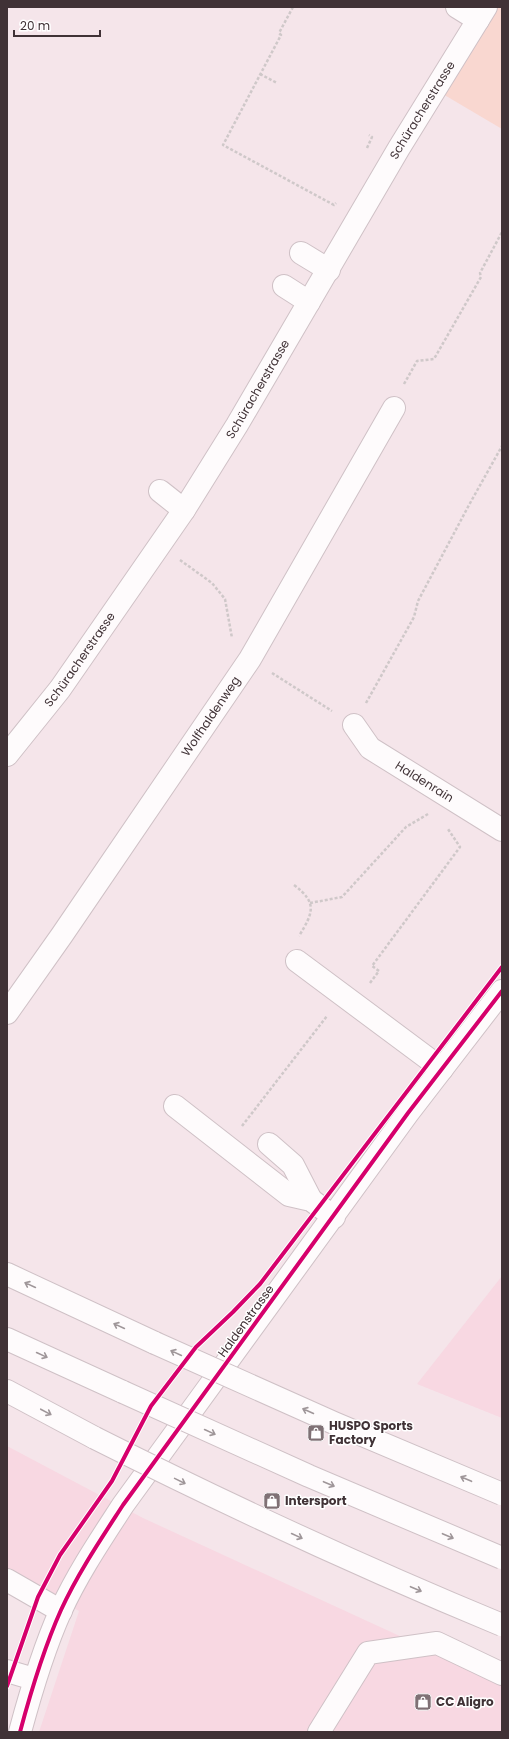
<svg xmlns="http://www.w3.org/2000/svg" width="509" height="1739" font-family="Poppins,sans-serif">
<rect width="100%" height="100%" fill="#f5e5ea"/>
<!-- built -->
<g fill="#f8d8e2">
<path d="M 502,1276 L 502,1418 L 417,1384 Z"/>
<path d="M 7,1446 L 143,1518 L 502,1683 L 502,1732 L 39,1732 L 79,1611 L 7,1570 Z"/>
</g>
<!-- green -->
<path fill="#f9d7d0" d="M 486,7 L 502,7 L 502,129 L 436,90 Z"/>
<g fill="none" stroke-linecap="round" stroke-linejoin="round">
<defs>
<g id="minor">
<path d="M 457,7 L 478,20"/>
<path d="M 301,253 L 329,270"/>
<path d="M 284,286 L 309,302"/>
<path d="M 160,491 L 184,510"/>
<path id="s1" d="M 354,725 L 370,748 L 502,830"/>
<path id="s2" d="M 7,755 L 60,689 L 184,510 L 237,425 L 399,148 L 486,7"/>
<path d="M 297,961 L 442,1069"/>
<path id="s3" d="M 7,1013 L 62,935 L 250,659 L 394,408"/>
<path d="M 175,1106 L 289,1195 L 311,1200 L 334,1217"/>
<path d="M 269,1144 L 293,1165 L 311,1200"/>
<path d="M 7,1580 L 61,1611"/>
<path d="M 7,1671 L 34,1679"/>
<path d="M 20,1732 C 31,1691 43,1650 61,1610 C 78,1573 101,1539 123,1505 L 408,1113 L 502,991"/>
<path d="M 319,1732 L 368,1653 L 437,1643 L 502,1674"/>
</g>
<g id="highway">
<path d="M 7,1274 L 155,1343"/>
<path d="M 7,1339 L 123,1392"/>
<path d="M 7,1391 L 95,1438"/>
</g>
</defs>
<!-- minor casing -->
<use href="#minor" stroke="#cfc1c6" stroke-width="24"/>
<!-- highway casing -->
<use href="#highway" stroke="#cfc1c6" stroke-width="24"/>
<!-- path -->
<g stroke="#cfc8c9" stroke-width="2.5" stroke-dasharray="3 2" stroke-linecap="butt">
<path d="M 293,7 L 279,33 L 281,35 L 223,145 L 334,205 L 336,203"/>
<path d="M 260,74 L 277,83"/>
<path d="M 367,148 L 372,137 L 369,135"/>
<path d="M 404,384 L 417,361 L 434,359 L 481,277 L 480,273 L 502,232"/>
<path d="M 180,560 L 212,583 L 225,599 L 232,638"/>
<path d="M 272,673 L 332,711"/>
<path d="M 366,703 L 414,617 L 418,601 L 469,505 L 502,446"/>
<path d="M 294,885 C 318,903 313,913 299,936"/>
<path d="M 310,903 L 342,897 L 406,827 L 428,814"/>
<path d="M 370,983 L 379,971 L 372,966 L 460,847 L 448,829"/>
<path d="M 242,1126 L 327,1016"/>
</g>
<!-- minor -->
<use href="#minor" stroke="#fefbfc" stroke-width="22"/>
<!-- highway -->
<use href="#highway" stroke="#fefbfc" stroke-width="22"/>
<defs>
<g id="highway-bridge">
<path d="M 155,1343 L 334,1423 L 502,1494"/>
<path d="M 123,1392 L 309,1476 L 502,1558"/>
<path d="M 95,1438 C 228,1505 364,1568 502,1625"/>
</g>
</defs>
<!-- highway-bridge casing -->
<use href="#highway-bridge" stroke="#cfc1c6" stroke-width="24" stroke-linecap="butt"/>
<!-- highway-bridge -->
<use href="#highway-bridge" stroke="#fefbfc" stroke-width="22"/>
<defs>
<g id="cycleway">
<path d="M 7,1686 L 38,1597 L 60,1555 L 112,1481 L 151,1406 L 196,1347 L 233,1312 L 260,1284 L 502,967"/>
<path d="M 20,1732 C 31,1691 43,1650 61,1610 C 78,1573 101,1539 123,1505 L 408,1113 L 502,991"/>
</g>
</defs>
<!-- cycleway casing -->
<use href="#cycleway" stroke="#fff" stroke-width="6"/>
<!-- cycleway -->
<use href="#cycleway" stroke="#d6006c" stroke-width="4"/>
</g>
<!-- one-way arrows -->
<defs><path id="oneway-shaft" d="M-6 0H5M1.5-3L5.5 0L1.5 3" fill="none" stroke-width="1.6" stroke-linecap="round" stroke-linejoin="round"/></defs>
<g stroke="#9f9699">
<use href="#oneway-shaft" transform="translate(30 1285) rotate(-155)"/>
<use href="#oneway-shaft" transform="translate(119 1326) rotate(-155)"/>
<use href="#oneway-shaft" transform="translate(176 1353) rotate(-155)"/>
<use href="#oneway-shaft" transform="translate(42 1355) rotate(25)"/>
<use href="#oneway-shaft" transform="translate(308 1411) rotate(-156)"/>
<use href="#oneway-shaft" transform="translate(46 1412) rotate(28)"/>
<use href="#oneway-shaft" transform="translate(210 1432) rotate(25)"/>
<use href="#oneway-shaft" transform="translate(466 1479) rotate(-157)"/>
<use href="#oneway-shaft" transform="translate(180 1481) rotate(26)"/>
<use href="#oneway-shaft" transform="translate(329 1484) rotate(23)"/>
<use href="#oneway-shaft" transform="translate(297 1536) rotate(25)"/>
<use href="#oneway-shaft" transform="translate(448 1536) rotate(23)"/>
<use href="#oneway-shaft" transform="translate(416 1589) rotate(23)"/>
</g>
<!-- icons -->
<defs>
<symbol id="shop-square" viewBox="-11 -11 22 22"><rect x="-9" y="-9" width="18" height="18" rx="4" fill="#7f7175" stroke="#fff"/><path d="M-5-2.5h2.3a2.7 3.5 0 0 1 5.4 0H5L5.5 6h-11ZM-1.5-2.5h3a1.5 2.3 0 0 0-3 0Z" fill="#fff"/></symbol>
</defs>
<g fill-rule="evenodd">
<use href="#shop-square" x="306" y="1423" width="20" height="20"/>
<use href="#shop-square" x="262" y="1491" width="20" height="20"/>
<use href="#shop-square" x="413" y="1692" width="20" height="20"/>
</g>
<g text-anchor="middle" stroke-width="3" stroke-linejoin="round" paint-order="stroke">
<!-- street labels -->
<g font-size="12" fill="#403236" stroke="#fff">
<text dy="4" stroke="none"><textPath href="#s2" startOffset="768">Schüracherstrasse</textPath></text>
<text dy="4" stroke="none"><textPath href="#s2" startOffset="444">Schüracherstrasse</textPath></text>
<text dy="4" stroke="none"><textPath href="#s2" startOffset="120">Schüracherstrasse</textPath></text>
<text dy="4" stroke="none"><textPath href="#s3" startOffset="360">Wolfhaldenweg</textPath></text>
<text dy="4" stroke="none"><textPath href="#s1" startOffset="92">Haldenrain</textPath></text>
<text transform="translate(246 1321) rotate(-54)" y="4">Haldenstrasse</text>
</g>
<!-- poi labels -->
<g font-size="12" font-weight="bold" fill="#403236" stroke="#fff" text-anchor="start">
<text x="329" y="1430">HUSPO Sports<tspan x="329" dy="14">Factory</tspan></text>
<text x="285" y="1505">Intersport</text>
<text x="436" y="1706">CC Aligro</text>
</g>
</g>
<!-- border -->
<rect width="509" height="1739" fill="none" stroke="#403236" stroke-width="16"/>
<!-- scale -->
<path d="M14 30v6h86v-6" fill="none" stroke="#403236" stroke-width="2"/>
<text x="20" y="30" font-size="12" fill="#403236" stroke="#ffffff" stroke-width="3" paint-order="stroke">20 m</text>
</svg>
